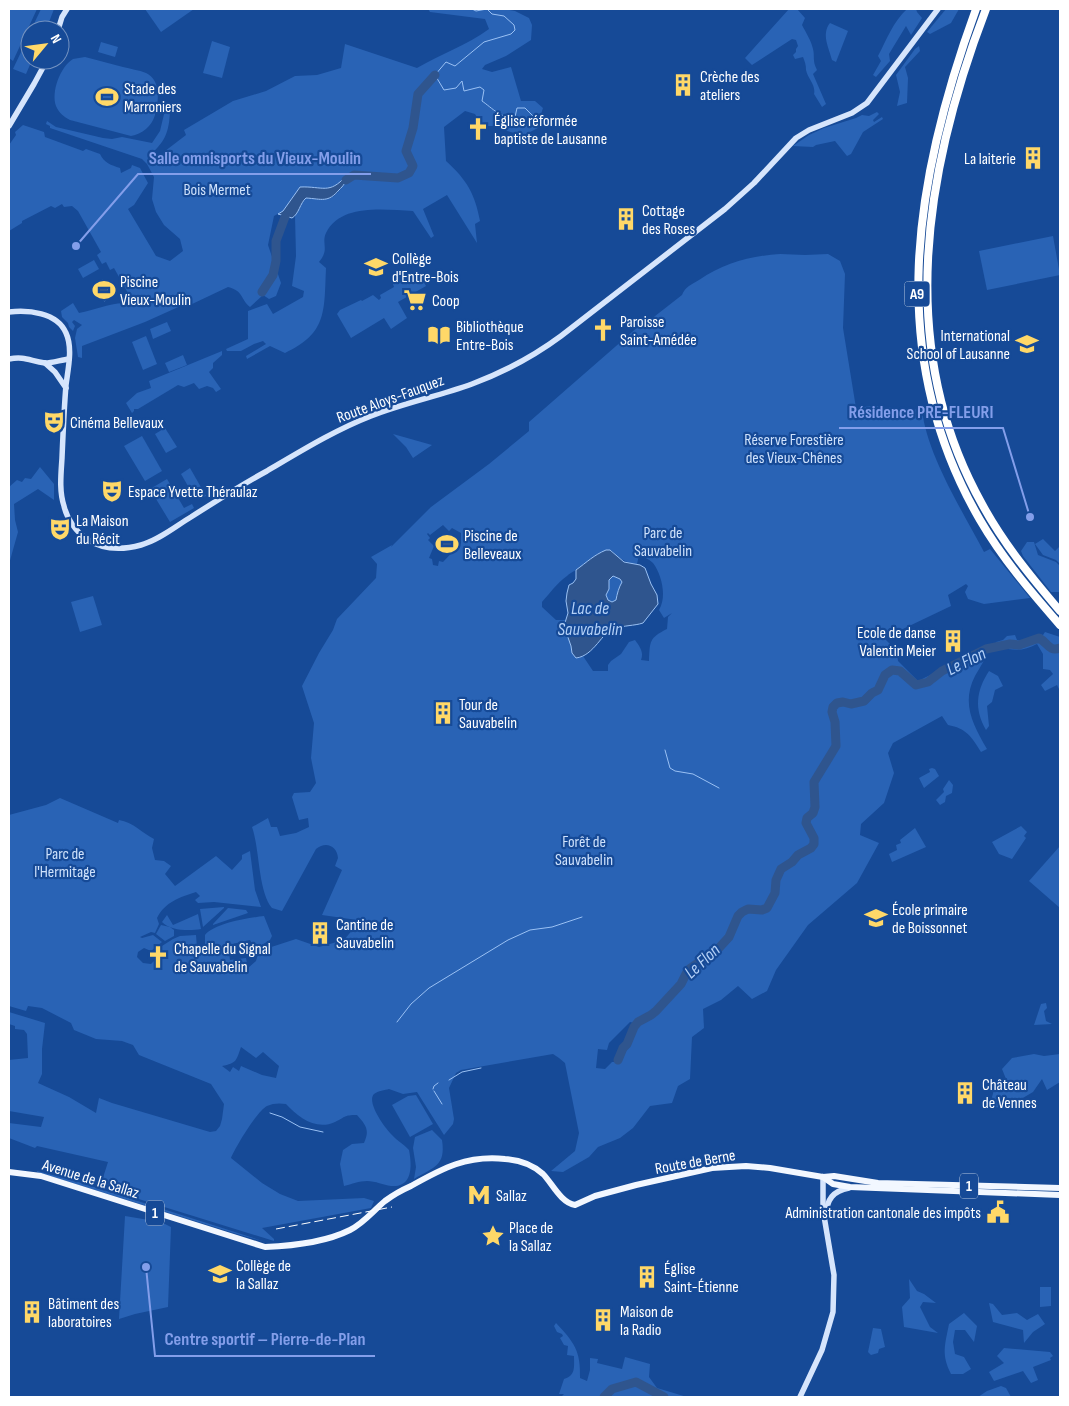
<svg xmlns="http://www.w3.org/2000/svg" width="1069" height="1406" font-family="'Sofia Sans Condensed',sans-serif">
<rect width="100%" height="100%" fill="#164a97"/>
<!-- green -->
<g fill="#2963b5" fill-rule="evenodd">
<path d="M 9,9 L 37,9 L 13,61 L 9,58 Z"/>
<path d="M 41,9 L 54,9 L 46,30 L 31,30 Z"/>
<path d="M 145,9 L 194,9 L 161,32 Z"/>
<path d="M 428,9 L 504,9 L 515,11 L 529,18 L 532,25 L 531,40 L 506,56 L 485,65 L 482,69 L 492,72 L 511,67 L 521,101 L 535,101 L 543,108 L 540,117 L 541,122 L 538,128 L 526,134 L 526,139 L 518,138 L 518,134 L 507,131 L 501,126 L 482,126 L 475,114 L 465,111 L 444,127 L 446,161 C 467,180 475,194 480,221 L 475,224 L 477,243 L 447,195 L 423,209 L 434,236 L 431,238 L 413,211 C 385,210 341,203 326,233 C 321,244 330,249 319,262 L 326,268 C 324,310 328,333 285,353 L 270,346 L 247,359 L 246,356 L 266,344 L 263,341 L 254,344 L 241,351 L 227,351 L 226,349 L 248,339 L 248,311 L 267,304 L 273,314 L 303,297 L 304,291 L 292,286 L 296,256 L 295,216 L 301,206 L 302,203 L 306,198 C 321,199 329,203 339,191 C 343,186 346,183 346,177 C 343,179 340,184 337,186 C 331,190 309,187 300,187 L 283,211 L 274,216 L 268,245 L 281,283 L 276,296 L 269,299 L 263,295 L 250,307 C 240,299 244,291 228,287 L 190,305 L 185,304 L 145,322 L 82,346 L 82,358 L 78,357 L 75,338 L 77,329 L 82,325 L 74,320 L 72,322 L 75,326 L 73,331 L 69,327 L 68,323 L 62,317 L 61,311 L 73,303 L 79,313 C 95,310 107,304 124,303 L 128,293 L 114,268 L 110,270 L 106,262 L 102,264 L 97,255 L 101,252 L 78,211 L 72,206 L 64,207 L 62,204 L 55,208 L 51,206 L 22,221 L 22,223 L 9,231 L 9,145 L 16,135 L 15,132 L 23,125 L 44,132 L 45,137 L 83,151 L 86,149 L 100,154 C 104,163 111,165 120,168 L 121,173 L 131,168 L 132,165 L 140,168 L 148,183 L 134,205 L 128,209 L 156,256 L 170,261 L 183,251 L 180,239 L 164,225 L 156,212 L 152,199 L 154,177 L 147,164 L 142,159 L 50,128 L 50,126 L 46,124 L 47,121 L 56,127 L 103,138 L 112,139 L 122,137 L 152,143 L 160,131 L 165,110 L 170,111 C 169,133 165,142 148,157 L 152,161 L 186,135 L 184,130 L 233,101 L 266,91 L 295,76 L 317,75 L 341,68 L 345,44 L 417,68 C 441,54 467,45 489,29 L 485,19 L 430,12 Z"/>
<path d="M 789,9 L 797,9 L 805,18 L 802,25 C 806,33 811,40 813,49 C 815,57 812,60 817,70 L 813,74 L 826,104 L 822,107 L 814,94 C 816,85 808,79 806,70 C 806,65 805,62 803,57 L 795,59 L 793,55 L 796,52 L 796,49 L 798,46 L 796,40 L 792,39 L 752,65 L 745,58 Z"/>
<path d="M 907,9 L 916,9 L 917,12 L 922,18 L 911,35 L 906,26 L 889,54 L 890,61 L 876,77 L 873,75 L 881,61 L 878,56 C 887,39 893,22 907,9 Z"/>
<path d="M 946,9 L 959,9 L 951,23 L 930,34 L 927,32 Z"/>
<path d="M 830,23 L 848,31 L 836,62 L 832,60 C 829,48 821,34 830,23 Z"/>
<path d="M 30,33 L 30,60 L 32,60 L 26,74 L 13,69 Z"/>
<path d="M 212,41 L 230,47 L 222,78 L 203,73 Z"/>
<path d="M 101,42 L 118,47 L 115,57 L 98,52 Z"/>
<path d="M 919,46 L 920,51 L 905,67 L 908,78 L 907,103 L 897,106 L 900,92 L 896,75 L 915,49 Z"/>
<path d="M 85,57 C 98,60 110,64 123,67 C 130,69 139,70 146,73 C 161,80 159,101 155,115 C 152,126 142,134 131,136 L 70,120 C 64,117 59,113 56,106 C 51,92 60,67 73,59 C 77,58 81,58 85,57 Z"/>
<path d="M 877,112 L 879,114 L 873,120 L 874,122 L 882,117 L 883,119 L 863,132 L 851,154 L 847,156 L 835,141 L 816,145 L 813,147 L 793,146 L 809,135 L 824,128 L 856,118 L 862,115 L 869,116 Z"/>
<path d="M 1053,236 L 1060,275 L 987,290 L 979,251 Z"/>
<path d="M 780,254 L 805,255 L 828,254 L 840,261 L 845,274 L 843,328 L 856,408 L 872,406 L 922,410 C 927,455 963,512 984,552 L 990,549 L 1030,598 L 984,604 L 968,599 L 965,592 L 968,586 L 966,584 L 948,595 L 951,606 L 884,638 L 897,651 L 898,661 L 918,681 L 987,647 L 989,648 C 986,659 980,667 975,676 C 961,703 973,725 987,749 L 981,752 C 972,737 966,728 948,725 L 942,716 L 893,743 L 888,753 L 894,773 L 884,803 L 861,824 L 860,835 L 879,843 L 857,883 L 808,925 L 776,970 L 767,991 L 752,999 L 738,986 L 721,1000 L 703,1009 L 704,1028 L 692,1037 L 690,1079 L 678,1086 L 672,1103 L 650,1106 L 633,1128 L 620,1138 L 598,1147 L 589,1157 L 563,1172 L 551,1171 L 575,1151 L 579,1133 L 565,1063 L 559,1058 L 553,1054 L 461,1070 L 456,1073 L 449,1088 L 454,1119 L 453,1124 L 444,1135 L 417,1092 L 403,1094 L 389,1089 C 385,1090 378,1091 374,1094 C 366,1102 385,1128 392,1135 C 397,1141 404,1144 409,1150 C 412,1165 413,1188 391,1186 C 383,1185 376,1181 367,1181 C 359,1181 352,1184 344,1186 L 340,1164 L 343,1150 L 352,1144 L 364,1143 C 370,1130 366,1125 357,1115 C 343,1115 346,1117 335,1122 C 316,1131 298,1117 286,1104 C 280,1103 273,1103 267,1106 C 257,1111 235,1148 231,1158 L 262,1183 L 280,1194 L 298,1201 L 364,1198 L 374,1201 L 371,1208 L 262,1228 L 274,1239 L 274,1241 L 100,1187 L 108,1162 L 37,1146 L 35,1148 L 9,1138 L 9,1123 L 41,1127 L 44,1117 L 9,1111 L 9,1060 L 28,1058 L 27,1034 L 24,1030 L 15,1029 L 15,1026 L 9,1024 L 9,1012 L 45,1023 L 42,1049 L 42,1074 L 38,1083 L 69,1097 L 96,1113 L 99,1098 L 112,1103 L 210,1132 L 216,1131 L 220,1126 L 222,1119 L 224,1104 L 211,1084 L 139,1055 L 133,1045 L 122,1041 L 96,1039 L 74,1030 L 71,1023 L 42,1008 L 28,1006 L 26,1011 L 9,1006 L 9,815 L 46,805 L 60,798 L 118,823 L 119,820 C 133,822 142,833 154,839 L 152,848 L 155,860 L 164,861 L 171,866 L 165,874 L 175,886 L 216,856 L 232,870 L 242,859 L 242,855 L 250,851 L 255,890 L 261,907 L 214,902 L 198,903 L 195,900 L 200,896 L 196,892 C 180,897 165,902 157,918 L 159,924 L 155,933 L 151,932 L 140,937 L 142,938 L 153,935 L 162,942 L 151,951 L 144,948 L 138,952 L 137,957 L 143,963 L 151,964 L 155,960 L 154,951 L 173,939 L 180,936 L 196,935 L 197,948 L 200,954 L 205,954 L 205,935 C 215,923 248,918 264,916 L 272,936 L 270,940 L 255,949 L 250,940 L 228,945 L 230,960 L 246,958 L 248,968 L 256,961 L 259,951 L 296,939 L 319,947 L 344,940 L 354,928 L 357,920 L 322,915 L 342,870 L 335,866 L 338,858 C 337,846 326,841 316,849 L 282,911 L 272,908 C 258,891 260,850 252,827 L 268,818 L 271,827 L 277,827 L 280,836 L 296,833 L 309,827 L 308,818 L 299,820 L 292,797 L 294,793 L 310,792 L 316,783 L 311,758 L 314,723 L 302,686 L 319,653 L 333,630 L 337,619 L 376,578 L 377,564 L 371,557 L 392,545 L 391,547 L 431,507 L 489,464 L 529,431 L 529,422 L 639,326 L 641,327 L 682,295 C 685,287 692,284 699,280 C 724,263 750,256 780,254 ZM 443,525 L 449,531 L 452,528 L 461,533 L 461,543 L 443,562 L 439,561 L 438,566 L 433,565 L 432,559 L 429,558 L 434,546 L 428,540 L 430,538 L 427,534 L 428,533 L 430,535 ZM 611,550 C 619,558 625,563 637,564 L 639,555 C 643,557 649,559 653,563 C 662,575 667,597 659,610 L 664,618 L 672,613 L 668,617 L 667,629 C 649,638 650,641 649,661 L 641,660 C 644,652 640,647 635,640 L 629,642 L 621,654 L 611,661 L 608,665 L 608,671 L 593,671 L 583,656 L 576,657 C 571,653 573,651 571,645 C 569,636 563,630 565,620 L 556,620 L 542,607 L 542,602 C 550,593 557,583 567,576 C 572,571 578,570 583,565 C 593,557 598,552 611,550 ZM 630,1022 L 634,1023 C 638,1033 625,1051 621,1062 L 612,1062 L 605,1069 L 596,1068 L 598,1049 L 607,1050 L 609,1043 ZM 241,1047 L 256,1058 L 263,1052 L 279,1066 L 276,1078 L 262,1075 L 241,1066 L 239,1071 L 233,1067 L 230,1072 L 222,1066 C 237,1063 236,1061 241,1047 Z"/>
<path d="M 94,260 L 99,269 L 83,278 L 78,269 Z"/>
<path d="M 418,271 L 426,286 L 398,302 L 407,318 L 391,329 L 384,318 L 351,338 L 337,314 L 340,310 L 361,300 L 362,301 L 373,295 L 379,300 L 381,298 L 380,295 L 394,287 L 393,284 Z"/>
<path d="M 167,322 L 171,331 L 153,339 L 150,329 Z"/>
<path d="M 146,336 L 157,364 L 143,370 L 132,342 Z"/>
<path d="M 222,351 L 222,355 L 213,363 L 213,368 L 209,372 L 221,389 L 216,392 L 213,388 L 207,386 L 199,389 L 194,383 L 184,387 L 178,385 L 138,409 L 134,409 L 134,411 L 132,413 L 126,403 L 137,393 L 151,388 L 149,381 Z"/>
<path d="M 183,355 L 187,365 L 169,372 L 165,363 Z"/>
<path d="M 165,428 L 177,447 L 166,453 L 155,434 Z"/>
<path d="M 393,434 L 432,445 L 413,458 L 406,447 Z"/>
<path d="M 142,436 L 162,471 L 145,481 L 124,446 Z"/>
<path d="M 40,467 L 54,484 L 54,500 L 38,489 L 14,504 L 15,520 L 18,532 L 9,564 L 9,487 L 17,480 L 22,482 L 25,478 L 31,479 Z"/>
<path d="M 190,468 L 206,496 L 199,499 L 195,498 L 181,474 Z"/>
<path d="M 167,479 L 184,508 L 192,504 L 194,508 L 170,522 L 150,489 Z"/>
<path d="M 1043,539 L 1055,551 L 1060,546 L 1060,564 L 1056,560 L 1043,555 L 1035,544 Z"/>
<path d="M 1027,542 L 1034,542 L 1038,555 L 1056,562 L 1060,566 L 1060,592 L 1051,592 L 1023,556 L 1021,551 Z"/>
<path d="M 613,576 L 620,579 L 622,582 C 619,587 617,594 616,600 L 612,602 L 608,600 L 606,595 L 609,589 L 609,580 Z"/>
<path d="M 93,596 L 102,625 L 80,632 L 71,602 Z"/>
<path d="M 1045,632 L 1060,637 L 1060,691 L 1057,685 L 1045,691 L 1041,685 L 1053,674 L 1050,670 L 1043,669 L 1043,654 L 1037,644 C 1027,649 1020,651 1008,649 C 1003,648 1003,645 997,645 L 996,642 L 1003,640 L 1007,636 L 1015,635 L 1017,640 L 1023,641 L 1040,634 L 1043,635 Z"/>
<path d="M 989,671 L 998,676 L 1003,686 L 995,690 L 992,702 L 987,706 L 989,726 L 986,730 C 974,709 976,691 989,671 Z"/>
<path d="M 932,768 L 935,769 L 939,776 L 924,788 L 919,778 L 930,772 L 929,769 Z"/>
<path d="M 949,780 L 953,785 L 952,793 L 946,796 L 945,802 L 940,805 L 936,800 L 944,792 L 943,789 Z"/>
<path d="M 1021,826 L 1027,832 L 1024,836 L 1026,838 L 1012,859 L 999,854 L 992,842 Z"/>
<path d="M 915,828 L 926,847 L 892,862 L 889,854 L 897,850 L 896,845 L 901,843 L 900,840 Z"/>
<path d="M 1060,846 L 1060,908 L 1029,881 Z"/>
<path d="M 224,907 L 224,908 L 203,927 L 200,909 Z"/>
<path d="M 228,908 L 246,910 L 248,913 L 213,925 L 213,924 Z"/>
<path d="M 198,914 L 201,929 C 190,931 170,931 162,922 L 167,915 L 173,925 Z"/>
<path d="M 161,925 L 170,927 L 174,930 L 174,936 L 165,941 L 156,934 Z"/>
<path d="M 1046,1003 L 1047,1008 L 1044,1011 L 1046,1021 L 1052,1024 L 1034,1025 L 1041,1004 Z"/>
<path d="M 1034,1054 L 1044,1056 L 1060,1054 L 1060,1082 L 1047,1090 L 1042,1079 L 1033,1092 L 1006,1108 L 994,1107 L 992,1097 L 994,1090 L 1008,1084 L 1002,1069 L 1012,1058 Z"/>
<path d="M 416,1095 L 433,1124 L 410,1137 L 392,1105 L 408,1096 Z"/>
<path d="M 432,1130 L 442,1140 C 446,1166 434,1167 414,1179 L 416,1167 L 413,1148 L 415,1137 Z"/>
<path d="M 37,1171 L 72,1180 L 266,1242 L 240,1235 L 37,1172 Z"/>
<path d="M 125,1216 L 161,1222 L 171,1227 L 168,1307 L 135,1314 L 119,1319 Z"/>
<path d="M 909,1279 L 917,1291 L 924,1294 L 936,1303 L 923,1302 L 920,1307 L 930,1327 L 938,1333 L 904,1327 L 902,1307 L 910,1298 Z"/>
<path d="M 1040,1287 L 1051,1287 L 1051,1306 L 1040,1307 Z"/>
<path d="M 989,1303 L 993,1304 L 1002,1315 L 1017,1313 L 1027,1320 L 1038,1314 L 1045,1324 L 1033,1332 L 1024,1343 L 1023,1330 L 993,1322 Z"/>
<path d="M 964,1313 L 977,1326 L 974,1342 L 965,1330 L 955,1330 L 953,1342 L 955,1354 L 964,1357 L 971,1369 L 963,1374 L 951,1374 C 941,1354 945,1345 949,1324 Z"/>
<path d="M 556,1323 C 574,1342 581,1351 580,1378 L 587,1381 L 590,1370 L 590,1358 L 598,1359 L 597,1363 L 622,1369 L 625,1357 L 650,1364 L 649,1377 L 657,1388 L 687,1397 L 561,1397 L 564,1394 L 559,1394 L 564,1379 C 576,1376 574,1366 574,1356 L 567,1355 L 568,1346 L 564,1345 L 560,1338 L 563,1336 L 562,1334 L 557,1332 L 554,1326 Z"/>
<path d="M 873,1328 L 881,1329 L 885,1347 L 879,1349 L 878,1353 L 871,1355 L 868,1352 Z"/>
<path d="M 1004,1348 L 1050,1352 L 1053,1356 L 1050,1358 L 1051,1360 L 1033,1367 L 1038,1380 L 1031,1383 L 1023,1371 L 994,1381 L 989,1372 L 1004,1363 L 997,1356 Z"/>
<path d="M 1001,1386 L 1006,1388 L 1011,1397 L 978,1397 L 987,1391 Z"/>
</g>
<!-- water -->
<g fill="#2f558e" stroke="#9ac1f4" fill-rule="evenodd">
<path d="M 346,176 C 347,182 343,186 339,190 C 328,203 322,199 306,198 C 300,203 299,214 292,218 L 278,214 L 283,211 L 300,187 C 323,186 329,195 346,176 Z"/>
<path d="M 103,280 L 112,296 L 104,301 L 95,284 Z"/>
<path d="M 451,534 L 457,540 L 444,554 L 437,547 Z"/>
<path d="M 606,550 L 610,550 L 624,562 L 640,565 L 645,568 L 651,584 L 657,595 L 658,604 L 643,623 C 634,626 624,625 615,629 L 615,627 C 602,632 594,656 576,658 L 572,653 L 571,646 L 564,626 L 568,613 L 566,601 L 567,593 L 569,585 L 573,583 L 576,579 L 576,570 C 587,562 594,555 606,550 ZM 613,576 L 620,579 L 622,582 C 619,587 617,594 616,600 L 612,602 L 608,600 L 606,595 L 609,589 L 609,580 Z"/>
</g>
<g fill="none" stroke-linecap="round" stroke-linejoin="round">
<!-- stream -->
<g stroke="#9ac1f4" stroke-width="1">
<path d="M 472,9 L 476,11 L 487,9 L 492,14 L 504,16 L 514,25 L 515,30 L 511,34 L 484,42 L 455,66 L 446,62 L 435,75 L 444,90 L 456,88 L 462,81 L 464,91 L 480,87 L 484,90 L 482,101 C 492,108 503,120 515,117 L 517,108 L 525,108 L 539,122"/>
<path d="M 665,750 L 670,768 L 675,771 L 693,774 L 719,788"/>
<path d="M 397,1022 L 411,1004 L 429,988 L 508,940 L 530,930 L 552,927 L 582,917"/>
<path d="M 449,1080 L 462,1072 L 481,1068"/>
<path d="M 433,1089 L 434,1086 L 438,1083"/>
<path d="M 434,1091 L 442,1104"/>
<path d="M 270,1113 L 282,1117 L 300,1127 L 323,1132"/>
</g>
<!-- river -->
<g stroke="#2f558e" stroke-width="9">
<path d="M 346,180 L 354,175 L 398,178 L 409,173 L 413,166 L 406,151 L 413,128 L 418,94 L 435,75"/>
<path d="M 262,292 L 273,275 L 276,261 L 276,241 L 285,217"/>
<path d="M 618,1060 L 623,1048 L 627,1044 L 634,1027 L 638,1022 L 651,1015 L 656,1011 L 681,984 L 688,970 L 718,949 L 729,937 L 738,916 L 742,912 L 748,909 L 762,910 L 767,908 L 775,893 L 776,880 L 781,869 L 792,862 L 798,855 L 811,848 L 814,844 L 814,838 L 806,823 L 807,818 L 813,813 L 815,807 L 814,782 L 836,746 L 835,722 L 832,712 L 833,707 L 837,703 L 843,702 L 851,704 L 864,701 L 872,693 L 878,690 L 885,675 L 892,670 L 900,671 L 916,685 L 928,682 L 942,671 L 986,649 L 1010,644 L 1019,645 L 1039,638 C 1048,643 1049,652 1060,648"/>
<path d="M 604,1397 L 612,1389 L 636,1382 L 664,1397"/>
</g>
<!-- secondary -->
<g stroke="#d6e5fc" stroke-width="5.5">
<path d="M 58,30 L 62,17 L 67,9"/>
<path d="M 9,126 L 34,84 L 47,60"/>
<path d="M 9,312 C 28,310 57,312 66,333 C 73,348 68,369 66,385 C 64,409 63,434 62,458 C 61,474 59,491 64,506 C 67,519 76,532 87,539 C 103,550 123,550 141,545 C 159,540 176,526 191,517 C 216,501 241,485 267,471 C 301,451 335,430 371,416 C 404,403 439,396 472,384 C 504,372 534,356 561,336 L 725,209 L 754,183 L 796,138 L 809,130 L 852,113 L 867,103 L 938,9"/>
<path d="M 9,359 C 25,356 30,361 45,363 C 52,363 61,360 69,359"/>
<path d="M 45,363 L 55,372 L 66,388"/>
<path d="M 826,1215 C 827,1199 833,1191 849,1188"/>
<path d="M 800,1397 L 822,1350 L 833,1312 L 834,1275 L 823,1210 L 823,1177"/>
</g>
<!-- primary -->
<g stroke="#f2f7ff" stroke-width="6">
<path d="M 9,1172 L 41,1176 L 265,1247 C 291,1246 326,1242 350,1230 C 364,1223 373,1211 385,1201 C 393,1195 402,1190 411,1186 C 443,1168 467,1155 505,1159 C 519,1160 532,1164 543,1174 C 552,1183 561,1203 575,1205 L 595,1196 L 636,1185 L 712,1168 L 746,1166 L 770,1168 L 823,1177 L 834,1176 L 878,1183 L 1060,1188"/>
<path d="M 823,1177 L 833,1184 L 850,1187 L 1060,1195"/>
</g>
<!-- motorway -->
<g stroke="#fff" stroke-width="8">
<path d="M 976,9 C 914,179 884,355 980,520 C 1002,558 1031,592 1060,625"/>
<path d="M 986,9 C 925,168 894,347 982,504 C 1003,543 1031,577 1060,611"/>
</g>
<!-- rail -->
<path stroke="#fff" stroke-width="1" stroke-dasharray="9 4" stroke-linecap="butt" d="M 276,1229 L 392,1207"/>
</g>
<!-- icons -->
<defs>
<symbol id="building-bare" viewBox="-9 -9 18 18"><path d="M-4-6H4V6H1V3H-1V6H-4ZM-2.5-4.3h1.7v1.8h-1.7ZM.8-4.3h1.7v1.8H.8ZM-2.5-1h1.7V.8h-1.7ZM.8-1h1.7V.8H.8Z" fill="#ffd868" stroke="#164a97" stroke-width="2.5" paint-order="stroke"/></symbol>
<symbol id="stadium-bare" viewBox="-9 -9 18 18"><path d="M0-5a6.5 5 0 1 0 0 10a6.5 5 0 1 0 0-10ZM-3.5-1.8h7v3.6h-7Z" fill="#ffd868" stroke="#164a97" stroke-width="2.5" paint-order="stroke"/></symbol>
<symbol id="church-bare" viewBox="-9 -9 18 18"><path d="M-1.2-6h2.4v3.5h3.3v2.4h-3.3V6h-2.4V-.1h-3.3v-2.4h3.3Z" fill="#ffd868" stroke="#164a97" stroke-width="2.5" paint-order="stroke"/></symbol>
<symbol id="school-bare" viewBox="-9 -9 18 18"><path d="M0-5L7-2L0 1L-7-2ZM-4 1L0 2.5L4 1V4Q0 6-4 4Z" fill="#ffd868" stroke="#164a97" stroke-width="2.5" paint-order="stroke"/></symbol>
<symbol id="supermarket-bare" viewBox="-9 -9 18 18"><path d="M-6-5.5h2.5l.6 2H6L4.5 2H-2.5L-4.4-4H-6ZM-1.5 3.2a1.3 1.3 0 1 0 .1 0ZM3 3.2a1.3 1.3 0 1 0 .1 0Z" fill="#ffd868" stroke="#164a97" stroke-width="2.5" paint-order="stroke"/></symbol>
<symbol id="library-bare" viewBox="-9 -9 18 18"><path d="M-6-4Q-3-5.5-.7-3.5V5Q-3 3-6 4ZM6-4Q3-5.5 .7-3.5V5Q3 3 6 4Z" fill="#ffd868" stroke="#164a97" stroke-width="2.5" paint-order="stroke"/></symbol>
<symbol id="theatre-bare" viewBox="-9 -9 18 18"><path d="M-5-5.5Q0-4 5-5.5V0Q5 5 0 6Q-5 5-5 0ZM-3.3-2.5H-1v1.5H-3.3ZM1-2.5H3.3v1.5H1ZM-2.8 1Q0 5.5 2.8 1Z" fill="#ffd868" stroke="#164a97" stroke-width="2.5" paint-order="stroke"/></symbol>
<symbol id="metro-bare" viewBox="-9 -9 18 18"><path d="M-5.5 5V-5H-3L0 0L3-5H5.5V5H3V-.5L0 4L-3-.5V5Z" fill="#ffd868" stroke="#164a97" stroke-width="2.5" paint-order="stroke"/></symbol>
<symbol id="civic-bare" viewBox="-9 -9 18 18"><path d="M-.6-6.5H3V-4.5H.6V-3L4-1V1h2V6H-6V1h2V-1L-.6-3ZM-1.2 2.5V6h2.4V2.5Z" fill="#ffd868" stroke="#164a97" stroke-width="2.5" paint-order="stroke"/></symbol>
<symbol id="sight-bare" viewBox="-9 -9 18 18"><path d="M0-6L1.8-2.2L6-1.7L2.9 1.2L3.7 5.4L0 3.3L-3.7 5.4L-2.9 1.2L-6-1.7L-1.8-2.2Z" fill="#ffd868" stroke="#164a97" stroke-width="2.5" paint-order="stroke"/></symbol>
</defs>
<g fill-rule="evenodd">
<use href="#building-bare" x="667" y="69" width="32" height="32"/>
<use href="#stadium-bare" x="91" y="81" width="32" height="32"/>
<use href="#church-bare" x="462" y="113" width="32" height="32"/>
<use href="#building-bare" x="1017" y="142" width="32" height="32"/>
<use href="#building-bare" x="610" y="203" width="32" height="32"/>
<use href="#school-bare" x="360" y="251" width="32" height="32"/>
<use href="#stadium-bare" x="88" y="274" width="32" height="32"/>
<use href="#supermarket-bare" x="399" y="284" width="32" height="32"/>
<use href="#church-bare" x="587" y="314" width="32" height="32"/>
<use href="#library-bare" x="423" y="319" width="32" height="32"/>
<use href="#school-bare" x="1011" y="328" width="32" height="32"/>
<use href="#theatre-bare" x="38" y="406" width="32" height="32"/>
<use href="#theatre-bare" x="96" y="475" width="32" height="32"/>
<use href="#theatre-bare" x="44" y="513" width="32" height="32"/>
<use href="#stadium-bare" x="431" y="528" width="32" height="32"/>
<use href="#building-bare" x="937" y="625" width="32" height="32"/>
<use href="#building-bare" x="427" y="697" width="32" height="32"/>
<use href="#school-bare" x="860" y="902" width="32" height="32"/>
<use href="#building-bare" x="304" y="917" width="32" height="32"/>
<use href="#church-bare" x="142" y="941" width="32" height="32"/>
<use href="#building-bare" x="949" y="1077" width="32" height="32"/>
<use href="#metro-bare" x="463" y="1179" width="32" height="32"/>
<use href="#civic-bare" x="982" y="1196" width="32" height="32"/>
<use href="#sight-bare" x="477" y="1220" width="32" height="32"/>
<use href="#school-bare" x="204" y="1258" width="32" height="32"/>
<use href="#building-bare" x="631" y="1261" width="32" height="32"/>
<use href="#building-bare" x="16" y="1296" width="32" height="32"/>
<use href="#building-bare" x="587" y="1304" width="32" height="32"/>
</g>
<g text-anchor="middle" stroke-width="4.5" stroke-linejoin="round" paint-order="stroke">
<!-- shield labels -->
<g fill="#164a97" stroke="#b9c9e0" stroke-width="1">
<rect x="904.5" y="281.5" width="25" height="25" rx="4"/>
<rect x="960" y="1173.5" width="18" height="25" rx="4"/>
<rect x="146" y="1200.5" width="18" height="25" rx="4"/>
</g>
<g font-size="15" font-weight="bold" fill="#fff">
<text x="917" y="299">A9</text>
<text x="969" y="1191">1</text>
<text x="155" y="1218">1</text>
</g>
<!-- poi labels -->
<g font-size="16" fill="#fff" stroke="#164a97" text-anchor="start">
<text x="700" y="82">Crèche des<tspan x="700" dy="18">ateliers</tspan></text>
<text x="124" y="94">Stade des<tspan x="124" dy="18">Marroniers</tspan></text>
<text x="494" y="126">Église réformée<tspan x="494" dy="18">baptiste de Lausanne</tspan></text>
<text x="1016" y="164" text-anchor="end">La laiterie</text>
<text x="642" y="216">Cottage<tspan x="642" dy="18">des Roses</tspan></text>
<text x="392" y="264">Collège<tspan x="392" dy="18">d'Entre-Bois</tspan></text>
<text x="120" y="287">Piscine<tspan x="120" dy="18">Vieux-Moulin</tspan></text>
<text x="432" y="306">Coop</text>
<text x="620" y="327">Paroisse<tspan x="620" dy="18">Saint-Amédée</tspan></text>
<text x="456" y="332">Bibliothèque<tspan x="456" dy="18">Entre-Bois</tspan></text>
<text x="1010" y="341" text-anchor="end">International<tspan x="1010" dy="18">School of Lausanne</tspan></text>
<text x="70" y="428">Cinéma Bellevaux</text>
<text x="128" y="497">Espace Yvette Théraulaz</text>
<text x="76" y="526">La Maison<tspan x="76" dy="18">du Récit</tspan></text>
<text x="464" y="541">Piscine de<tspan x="464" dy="18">Belleveaux</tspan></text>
<text x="936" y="638" text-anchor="end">Ecole de danse<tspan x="936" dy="18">Valentin Meier</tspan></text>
<text x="459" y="710">Tour de<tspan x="459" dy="18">Sauvabelin</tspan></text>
<text x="892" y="915">École primaire<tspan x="892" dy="18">de Boissonnet</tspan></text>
<text x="336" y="930">Cantine de<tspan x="336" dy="18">Sauvabelin</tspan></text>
<text x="174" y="954">Chapelle du Signal<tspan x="174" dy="18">de Sauvabelin</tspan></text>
<text x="982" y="1090">Château<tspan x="982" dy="18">de Vennes</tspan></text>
<text x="496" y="1201">Sallaz</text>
<text x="981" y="1218" text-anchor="end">Administration cantonale des impôts</text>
<text x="509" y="1233">Place de<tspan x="509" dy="18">la Sallaz</tspan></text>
<text x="236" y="1271">Collège de<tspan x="236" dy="18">la Sallaz</tspan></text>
<text x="664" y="1274">Église<tspan x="664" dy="18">Saint-Étienne</tspan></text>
<text x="48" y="1309">Bâtiment des<tspan x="48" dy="18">laboratoires</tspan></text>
<text x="620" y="1317">Maison de<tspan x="620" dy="18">la Radio</tspan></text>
</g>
<!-- park labels -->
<g font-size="16" fill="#cfe2fc" stroke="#164a97">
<text x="217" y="195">Bois Mermet</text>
<text x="794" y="445">Réserve Forestière<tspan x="794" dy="18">des Vieux-Chênes</tspan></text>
<text x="663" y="538">Parc de<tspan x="663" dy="18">Sauvabelin</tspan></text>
<text x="584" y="847">Forêt de<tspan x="584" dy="18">Sauvabelin</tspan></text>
<text x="65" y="859">Parc de<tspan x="65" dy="18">l'Hermitage</tspan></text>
</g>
<!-- street labels -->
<g font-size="16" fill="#fff" stroke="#164a97">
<text transform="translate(390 398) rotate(-20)" y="6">Route Aloys-Fauquez</text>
<text transform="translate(695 1161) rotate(-10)" y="6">Route de Berne</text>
<text transform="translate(91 1178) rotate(17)" y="6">Avenue de la Sallaz</text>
</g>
<!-- water labels -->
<g font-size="18" font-style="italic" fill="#b4d1f8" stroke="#164a97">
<text x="590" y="614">Lac de<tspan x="590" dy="21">Sauvabelin</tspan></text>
<text transform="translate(966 661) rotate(-26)" y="6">Le Flon</text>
<text transform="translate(702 961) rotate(-43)" y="6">Le Flon</text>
</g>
</g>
<!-- callouts -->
<path fill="none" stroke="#839eea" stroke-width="2" d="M76 246L138 174H371M1030 517L1003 428H839M146 1267L155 1356H375"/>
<g fill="#839eea" stroke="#164a97" stroke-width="2">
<circle cx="76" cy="246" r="5"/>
<circle cx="1030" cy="517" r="5"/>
<circle cx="146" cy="1267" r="5"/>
</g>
<g font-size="18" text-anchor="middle" font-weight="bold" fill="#839eea" stroke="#164a97" stroke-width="4.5" stroke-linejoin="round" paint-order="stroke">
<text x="255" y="164">Salle omnisports du Vieux-Moulin</text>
<text x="921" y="418">Résidence PRE-FLEURI</text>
<text x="265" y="1345">Centre sportif – Pierre-de-Plan</text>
</g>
<!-- border -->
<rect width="1069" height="1406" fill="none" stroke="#ffffff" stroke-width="20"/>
<!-- north arrow -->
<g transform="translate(45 45) rotate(61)"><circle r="24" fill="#164a97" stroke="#7392c1"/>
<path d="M0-4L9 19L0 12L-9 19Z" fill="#ffd868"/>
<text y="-8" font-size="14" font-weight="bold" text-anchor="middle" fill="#ffffff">N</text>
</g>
</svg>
